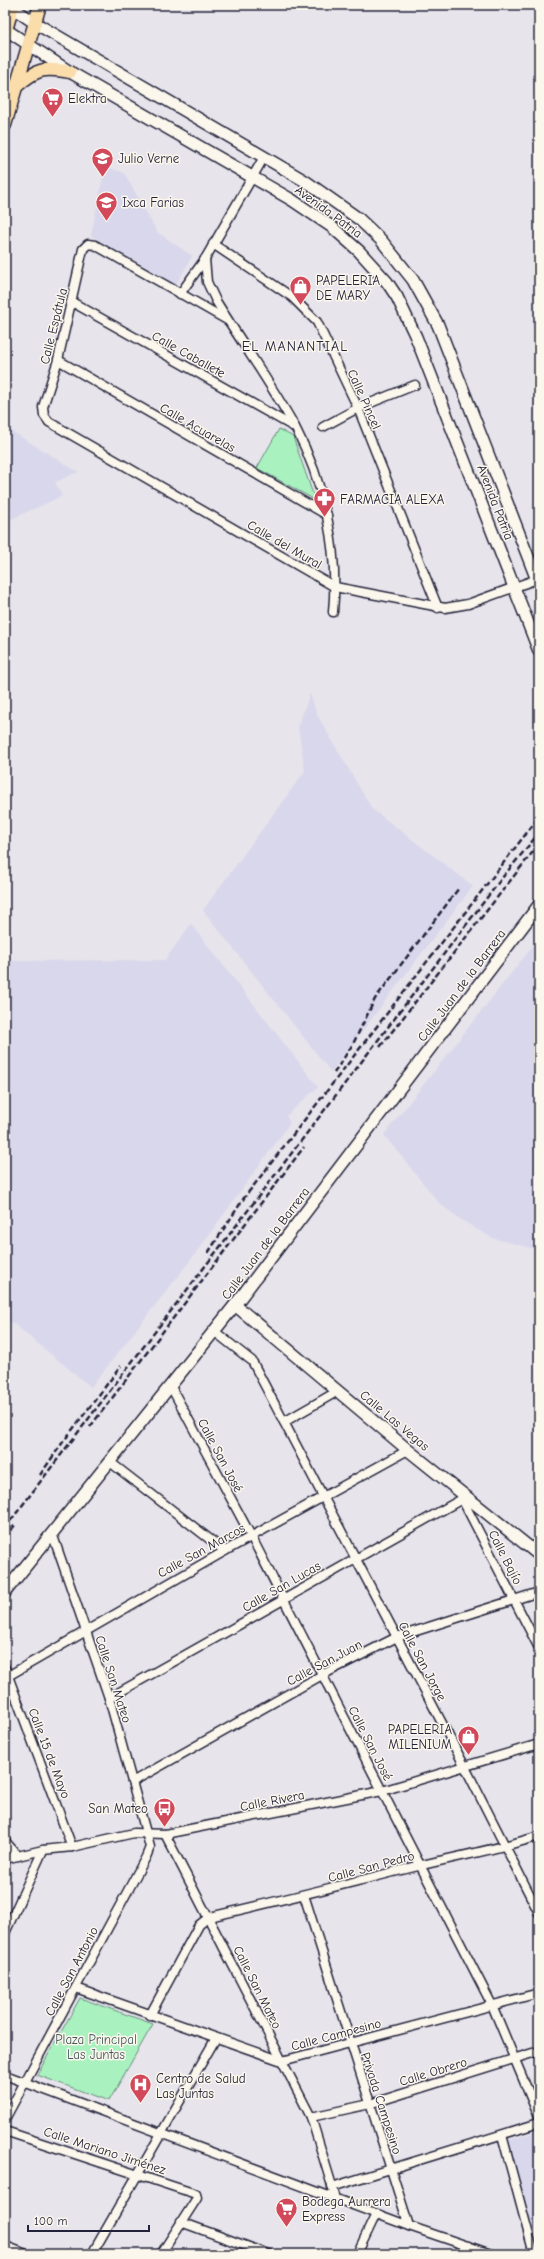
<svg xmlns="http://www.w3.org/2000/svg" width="544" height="2259" font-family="'Comic Neue',sans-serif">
<rect width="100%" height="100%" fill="#e7e4eb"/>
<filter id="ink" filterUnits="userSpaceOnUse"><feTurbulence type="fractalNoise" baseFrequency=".025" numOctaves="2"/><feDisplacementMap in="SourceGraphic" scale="8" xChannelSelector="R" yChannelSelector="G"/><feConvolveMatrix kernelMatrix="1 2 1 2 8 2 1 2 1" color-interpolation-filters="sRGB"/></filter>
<g filter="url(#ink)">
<!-- built -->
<g fill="#d9d7eb">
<path d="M 105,166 L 124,173 L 157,232 L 192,256 L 176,285 L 91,236 Z"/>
<path d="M 8,429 L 78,472 L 55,482 L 62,496 L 5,522 L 5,431 Z"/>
<path d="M 310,694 L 317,715 L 372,809 L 473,886 L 331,1072 L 203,910 L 305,771 L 298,726 Z"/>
<path d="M 191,924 L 318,1087 L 286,1116 L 290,1123 L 189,1262 L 91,1387 L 14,1324 L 5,1319 L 5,961 L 165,960 Z"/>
<path d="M 539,938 L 539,1250 L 492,1238 L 463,1221 L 440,1204 L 384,1135 Z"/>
<path d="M 539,2131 L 539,2254 L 534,2254 L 505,2141 Z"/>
</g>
<!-- green -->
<g fill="#a9f2bf" stroke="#668a7d">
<path d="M 279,429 L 293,437 L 315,500 L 257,468 Z"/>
<path d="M 80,1998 L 153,2024 L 109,2101 L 37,2075 Z"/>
</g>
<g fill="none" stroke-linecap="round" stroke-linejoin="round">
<defs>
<g id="street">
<path d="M 213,244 L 292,297 L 317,322 L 358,408 L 438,608"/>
<path d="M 205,259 L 207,282 L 216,301 C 242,343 271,384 295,427 C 324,482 339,551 333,612"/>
<path d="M 180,294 L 205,259 L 264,157"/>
<path d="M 72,302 L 294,427"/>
<path d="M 227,320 L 95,245 L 88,244 L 83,249 L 58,360 L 43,407 L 44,415 L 49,422 L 335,587 L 445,608 L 468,604 L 537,579"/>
<path d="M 58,360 L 327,515"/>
<path d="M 323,427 L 358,408 L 415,385"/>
<path d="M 214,1331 L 252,1361 L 464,1765 L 539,1913"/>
<path d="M 170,1385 L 251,1536 L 492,2005 L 539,2117"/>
<path d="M 284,1422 L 338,1391"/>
<path d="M 110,1462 L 225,1551"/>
<path d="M 462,1499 L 539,1648"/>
<path d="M 5,1668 L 72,1847"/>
<path d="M 8,1676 L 225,1551 L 408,1450"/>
<path d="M 109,1698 L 462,1499 L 467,1498"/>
<path d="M 132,1782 L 322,1675 L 397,1637 L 539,1592"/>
<path d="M 165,1834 L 311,2117 L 336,2199"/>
<path d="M 5,1841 L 18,1856"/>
<path d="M 5,1859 L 43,1850 L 72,1847 L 134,1833 L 165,1834 L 382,1791 L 539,1744"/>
<path d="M 304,1895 L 409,2226"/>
<path d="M 5,1933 L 43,1850"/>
<path d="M 76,1988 L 282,2061 L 539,1993"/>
<path d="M 150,2015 L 199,1925 L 209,1917 C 280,1901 349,1883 418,1866 C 459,1856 499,1849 539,1836"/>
<path d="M 5,2075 L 409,2226 L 491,2254"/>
<path d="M 311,2117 L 370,2104 L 539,2051"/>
<path d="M 5,2119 L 146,1857 L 150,1847 L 109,1698 L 52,1533"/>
<path d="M 5,2131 L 196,2194 L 197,2198 L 161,2254"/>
<path d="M 502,2135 L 534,2254"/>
<path d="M 332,2187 L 539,2123"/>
<path d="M 181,2222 L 268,2254"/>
<path d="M 5,2246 L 26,2254"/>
<path d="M 92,2254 L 216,2038"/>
<path d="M 357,2254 L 376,2214"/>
<path d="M 465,2254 L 468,2246"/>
</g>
<g id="secondary">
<path d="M 5,6 L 13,8 L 35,23 L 305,181 L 359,219 L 381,240 L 413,280 L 438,325 L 539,585"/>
<path d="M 5,29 L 70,72 L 292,200 L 332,227 L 359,251 L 387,282 L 397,297 L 416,337 L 539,651"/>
<path d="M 235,1305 L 408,1450 L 539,1555"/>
<path d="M 5,1592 L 235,1305 L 539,905"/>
</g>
<g id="primary">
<path d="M 5,34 L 13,5"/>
<path d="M 17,86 C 36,69 44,67 70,72"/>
<path d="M 5,125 L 40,5"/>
</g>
</defs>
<!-- street casing -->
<use href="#street" stroke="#22223b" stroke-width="11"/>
<!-- secondary casing -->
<use href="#secondary" stroke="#22223b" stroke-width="14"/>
<!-- primary casing -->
<use href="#primary" stroke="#22223b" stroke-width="15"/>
<!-- street -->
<use href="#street" stroke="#fbf7ec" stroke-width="8"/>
<!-- secondary -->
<use href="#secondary" stroke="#fbf7ec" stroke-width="11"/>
<!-- primary -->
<use href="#primary" stroke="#faddab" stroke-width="12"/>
<!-- rail -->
<g stroke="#22223b" stroke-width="2.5" stroke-dasharray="6 3" stroke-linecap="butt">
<path d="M 380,1047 L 539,844"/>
<path d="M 334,1073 L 353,1044 L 375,999 L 459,888"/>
<path d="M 208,1253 L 244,1198 L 539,817"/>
<path d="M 90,1427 L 304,1147"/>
<path d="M 40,1475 L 63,1442 L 121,1366"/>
<path d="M 5,1528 L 502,878 L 539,833"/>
<path d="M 5,1537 L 16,1524"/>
</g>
</g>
</g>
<!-- icons -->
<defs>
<symbol id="supermarket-pin" viewBox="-11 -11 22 30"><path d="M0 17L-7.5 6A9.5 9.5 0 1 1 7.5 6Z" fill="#d1495b" stroke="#fbf7ec"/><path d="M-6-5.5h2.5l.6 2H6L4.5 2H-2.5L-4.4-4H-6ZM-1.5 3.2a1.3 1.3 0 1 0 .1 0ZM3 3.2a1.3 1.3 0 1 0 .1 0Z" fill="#fff"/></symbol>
<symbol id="school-pin" viewBox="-11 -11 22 30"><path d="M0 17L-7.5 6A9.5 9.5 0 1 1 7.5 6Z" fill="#d1495b" stroke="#fbf7ec"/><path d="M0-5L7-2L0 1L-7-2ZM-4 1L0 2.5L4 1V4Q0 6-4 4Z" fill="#fff"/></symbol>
<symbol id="shop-pin" viewBox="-11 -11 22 30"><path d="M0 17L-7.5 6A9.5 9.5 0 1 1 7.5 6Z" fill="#d1495b" stroke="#fbf7ec"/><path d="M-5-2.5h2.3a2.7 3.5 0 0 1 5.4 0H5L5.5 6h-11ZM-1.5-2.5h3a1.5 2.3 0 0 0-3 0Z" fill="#fff"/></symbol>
<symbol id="pharmacy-pin" viewBox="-11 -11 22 30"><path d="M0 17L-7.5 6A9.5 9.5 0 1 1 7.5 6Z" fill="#d1495b" stroke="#fbf7ec"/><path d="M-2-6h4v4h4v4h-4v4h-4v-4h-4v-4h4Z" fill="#fff"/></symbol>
<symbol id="bus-pin" viewBox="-11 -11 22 30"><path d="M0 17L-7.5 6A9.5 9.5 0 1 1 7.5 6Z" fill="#d1495b" stroke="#fbf7ec"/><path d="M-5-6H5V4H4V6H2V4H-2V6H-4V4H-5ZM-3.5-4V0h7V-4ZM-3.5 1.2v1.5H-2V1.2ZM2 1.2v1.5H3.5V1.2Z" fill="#fff"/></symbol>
<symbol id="hospital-pin" viewBox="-11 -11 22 30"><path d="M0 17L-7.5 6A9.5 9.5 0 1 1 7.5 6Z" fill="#d1495b" stroke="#fbf7ec"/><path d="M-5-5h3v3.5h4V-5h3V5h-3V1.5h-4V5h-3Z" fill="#fff"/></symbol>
</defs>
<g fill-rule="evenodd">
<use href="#supermarket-pin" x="40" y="86" width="25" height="34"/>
<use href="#school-pin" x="90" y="146" width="25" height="34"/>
<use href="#school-pin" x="94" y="190" width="25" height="34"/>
<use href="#shop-pin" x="288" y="274" width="25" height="34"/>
<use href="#pharmacy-pin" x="312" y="486" width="25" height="34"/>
<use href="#shop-pin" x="456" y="1724" width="25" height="34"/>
<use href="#bus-pin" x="152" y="1796" width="25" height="34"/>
<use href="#hospital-pin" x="128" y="2072" width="25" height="34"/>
<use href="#supermarket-pin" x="274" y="2196" width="25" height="34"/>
</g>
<g text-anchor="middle" stroke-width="3" stroke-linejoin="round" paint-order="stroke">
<!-- poi labels -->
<g font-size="13" fill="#22223b" stroke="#fbf7ec" text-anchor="start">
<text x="68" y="103">Elektra</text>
<text x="118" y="163">Julio Verne</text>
<text x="122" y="207">Ixca Farias</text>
<text x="316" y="285">PAPELERIA<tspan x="316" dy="15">DE MARY</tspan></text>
<text x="340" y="504">FARMACIA ALEXA</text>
<text x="452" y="1734" text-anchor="end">PAPELERIA<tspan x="452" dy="15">MILENIUM</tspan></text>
<text x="148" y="1813" text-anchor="end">San Mateo</text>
<text x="156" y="2083">Centro de Salud<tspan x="156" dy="15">Las Juntas</tspan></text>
<text x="302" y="2206">Bodega Aurrera<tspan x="302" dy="15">Express</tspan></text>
</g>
<!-- street labels -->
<g font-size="13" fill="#22223b" stroke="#fbf7ec">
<text transform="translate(329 211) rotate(36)" y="5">Avenida Patria</text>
<text transform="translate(53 326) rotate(-76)" y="5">Calle Espátula</text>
<text transform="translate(189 354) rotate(29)" y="5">Calle Caballete</text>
<text transform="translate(365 399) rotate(66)" y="5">Calle Pincel</text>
<text transform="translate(198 427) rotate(30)" y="5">Calle Acuarelas</text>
<text transform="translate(496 502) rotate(69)" y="5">Avenida Patria</text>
<text transform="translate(285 544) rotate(30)" y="5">Calle del Mural</text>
<text transform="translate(461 985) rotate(-53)" y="5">Calle Juan de la Barrera</text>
<text transform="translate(265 1243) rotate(-53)" y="5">Calle Juan de la Barrera</text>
<text transform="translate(395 1420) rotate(40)" y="5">Calle Las Vegas</text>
<text transform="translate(221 1455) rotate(62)" y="5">Calle San José</text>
<text transform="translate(201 1550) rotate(-29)" y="5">Calle San Marcos</text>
<text transform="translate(506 1557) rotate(63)" y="5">Calle Bajío</text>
<text transform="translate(281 1586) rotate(-30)" y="5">Calle San Lucas</text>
<text transform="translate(423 1661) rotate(62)" y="5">Calle San Jorge</text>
<text transform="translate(324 1662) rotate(-28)" y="5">Calle San Juan</text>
<text transform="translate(114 1679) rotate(72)" y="5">Calle San Mateo</text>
<text transform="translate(371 1743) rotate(63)" y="5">Calle San José</text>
<text transform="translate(50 1753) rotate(69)" y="5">Calle 15 de Mayo</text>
<text transform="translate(272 1800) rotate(-11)" y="5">Calle Rivera</text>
<text transform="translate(371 1866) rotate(-15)" y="5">Calle San Pedro</text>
<text transform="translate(71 1971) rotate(-62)" y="5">Calle San Antonio</text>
<text transform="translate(258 1987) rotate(63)" y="5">Calle San Mateo</text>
<text transform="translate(336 2034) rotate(-15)" y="5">Calle Campesino</text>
<text transform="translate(433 2071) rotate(-17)" y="5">Calle Obrero</text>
<text transform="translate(382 2103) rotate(72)" y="5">Privada Campesino</text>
<text transform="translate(105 2150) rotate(18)" y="5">Calle Mariano Jiménez</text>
</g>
<!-- park labels -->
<g font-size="13" fill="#44565c" stroke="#fbf7ec">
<text x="96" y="2044">Plaza Principal<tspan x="96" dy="15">Las Juntas</tspan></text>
</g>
<!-- neighbourhood labels -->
<g font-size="14" letter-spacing="1" fill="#22223b" stroke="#fbf7ec">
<text x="295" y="351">EL MANANTIAL</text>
</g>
</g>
<!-- margin -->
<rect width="544" height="2259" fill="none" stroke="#fbf7ec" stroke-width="20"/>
<rect x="10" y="10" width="524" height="2239" fill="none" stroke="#22223b" stroke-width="1.5" filter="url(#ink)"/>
<!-- scale -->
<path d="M28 2225v6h121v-6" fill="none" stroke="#22223b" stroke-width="2"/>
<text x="34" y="2225" font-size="12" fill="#22223b" stroke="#fbf7ec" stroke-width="3" paint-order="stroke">100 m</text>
</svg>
